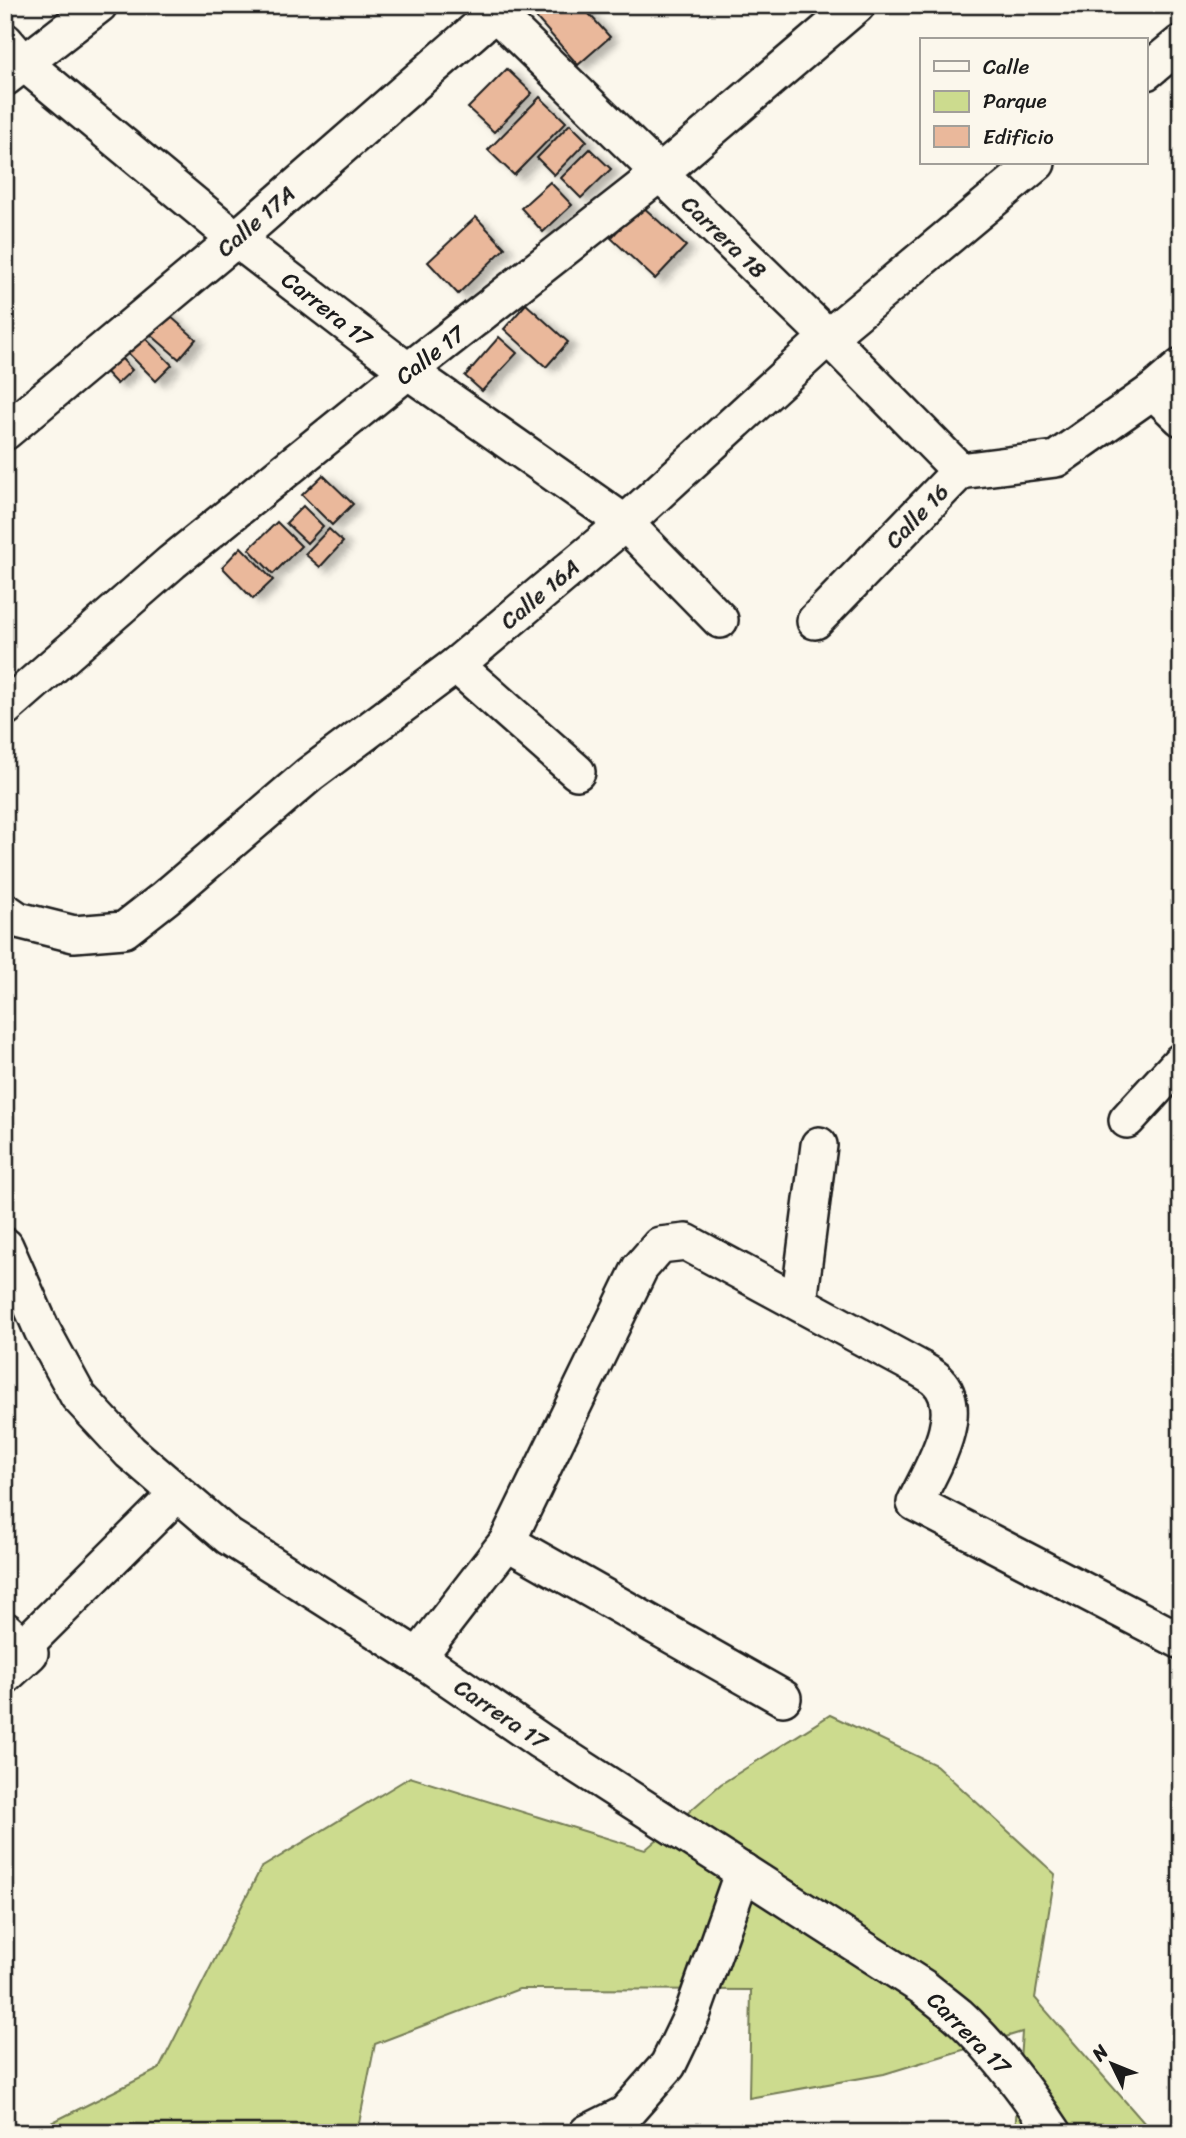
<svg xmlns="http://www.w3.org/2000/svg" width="1186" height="2138" font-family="Sriracha,sans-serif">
<defs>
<filter id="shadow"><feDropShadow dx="8" dy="4.5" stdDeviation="3.5" flood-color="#0004"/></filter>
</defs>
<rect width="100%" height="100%" fill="#fbf7ec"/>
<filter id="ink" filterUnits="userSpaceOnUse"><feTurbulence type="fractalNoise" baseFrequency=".0143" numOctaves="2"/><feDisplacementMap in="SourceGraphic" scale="14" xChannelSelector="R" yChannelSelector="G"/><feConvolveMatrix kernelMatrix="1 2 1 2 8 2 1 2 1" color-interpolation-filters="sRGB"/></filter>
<g filter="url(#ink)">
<!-- green -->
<path fill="#ccdb8e" stroke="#747c55" stroke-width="2" d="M 830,1715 L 936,1765 L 1055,1874 L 1035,1998 L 1153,2133 L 1015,2133 L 1022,2032 L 884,2074 L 749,2098 L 751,1990 L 519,1989 L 375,2044 L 357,2133 L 31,2133 L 159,2069 L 261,1868 L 410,1777 L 645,1850 L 721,1784 Z"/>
<!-- building -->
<g fill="#eab89b" stroke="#1c1c1c" stroke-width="2" filter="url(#shadow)">
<path d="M 525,5 L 581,5 L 610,37 L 578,65 Z"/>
<path d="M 507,69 L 532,93 L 494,132 L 468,108 Z"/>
<path d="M 540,97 L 566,122 L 514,175 L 488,150 Z"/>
<path d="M 570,124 L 587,141 L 554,175 L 537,158 Z"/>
<path d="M 590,149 L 611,169 L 581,198 L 561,178 Z"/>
<path d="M 550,182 L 572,205 L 543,232 L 521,208 Z"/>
<path d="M 641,205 L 686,246 L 655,279 L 611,238 Z"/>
<path d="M 476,217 L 505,248 L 458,294 L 428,262 Z"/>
<path d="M 526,304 L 568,342 L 546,367 L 504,329 Z"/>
<path d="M 161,308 L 196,339 L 179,359 L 143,328 Z"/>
<path d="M 140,333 L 172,365 L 156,381 L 124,349 Z"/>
<path d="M 499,337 L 517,353 L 482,391 L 465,376 Z"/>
<path d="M 113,349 L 132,370 L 117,384 L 97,363 Z"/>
<path d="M 323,475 L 353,504 L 332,525 L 302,495 Z"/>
<path d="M 303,506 L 323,526 L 307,543 L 286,523 Z"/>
<path d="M 277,522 L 301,546 L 273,574 L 249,549 Z"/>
<path d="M 329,529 L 343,542 L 320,567 L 305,554 Z"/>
<path d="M 241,547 L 273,580 L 253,599 L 222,567 Z"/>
</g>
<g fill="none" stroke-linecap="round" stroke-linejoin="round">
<defs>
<g id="minor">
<path d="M 487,5 L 828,337 L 960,471"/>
<path d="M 5,41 L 24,63 L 236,239 L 408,371 L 625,523 L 720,620"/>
<path d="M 1146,72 L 1181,43"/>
<path d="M 5,78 L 99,5"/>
<path d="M 1153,391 L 1181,418"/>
<path d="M 5,432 L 236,239 L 504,5"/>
<path d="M 815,621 L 960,471 L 1056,459 L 1153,391 L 1181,367"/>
<path d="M 456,665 L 577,772"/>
<path d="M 5,708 L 172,562 L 408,371 L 659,174 L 857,5"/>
<path d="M 5,911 L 18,920 L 74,934 L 124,930 L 165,898 L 310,774 L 456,665 L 518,613 L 625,523 L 828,337 L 1037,163"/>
<path d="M 1127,1120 L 1181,1061"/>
<path d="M 5,1246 L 42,1330 L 78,1396 L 130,1452 L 229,1537 L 418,1657 L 540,1741 L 924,1988 C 935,1997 947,2006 958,2015 C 995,2049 1026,2091 1054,2133"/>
<path d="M 799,1302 L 819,1145"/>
<path d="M 507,1542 L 783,1698"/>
<path d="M 5,1630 L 30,1653 L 5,1676"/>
<path d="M 24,1646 L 177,1494"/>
<path d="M 418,1657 L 507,1542 L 640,1268 L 660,1245 L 686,1242 L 919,1368 C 925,1372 932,1375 937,1380 C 969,1412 930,1471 915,1503 L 1181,1641"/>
<path d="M 587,2133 L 625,2114 L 668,2065 L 692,2015 L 743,1871"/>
</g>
</defs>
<!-- minor casing -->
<use href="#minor" stroke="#1c1c1c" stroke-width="40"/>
<!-- minor -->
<use href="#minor" stroke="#fbf7ec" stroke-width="35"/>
</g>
</g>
<g text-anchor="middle" stroke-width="5" stroke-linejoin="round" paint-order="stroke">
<!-- street labels -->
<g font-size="23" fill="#1c1c1c" stroke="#fbf7ec">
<text transform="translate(256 221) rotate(-41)" y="8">Calle 17A</text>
<text transform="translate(724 237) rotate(44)" y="8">Carrera 18</text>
<text transform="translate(327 309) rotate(38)" y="8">Carrera 17</text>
<text transform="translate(430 355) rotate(-38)" y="8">Calle 17</text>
<text transform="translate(917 516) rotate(-46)" y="8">Calle 16</text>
<text transform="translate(540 594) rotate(-40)" y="8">Calle 16A</text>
<text transform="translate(501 1714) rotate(34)" y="8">Carrera 17</text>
<text transform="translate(969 2033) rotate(45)" y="8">Carrera 17</text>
</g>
</g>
<!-- margin -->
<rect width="1186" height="2138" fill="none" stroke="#fbf7ec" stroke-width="28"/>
<rect x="14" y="14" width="1158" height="2110" fill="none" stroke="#1c1c1c" stroke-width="2.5" filter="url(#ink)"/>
<!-- legend -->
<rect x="920" y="38" width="228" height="126" fill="#fbf7ec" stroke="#a29f99" stroke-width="2"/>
<rect x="934" y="61" width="35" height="10" fill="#fbf7ec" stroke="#a29f99" stroke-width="2"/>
<text x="983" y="74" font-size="21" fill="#1c1c1c">Calle</text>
<rect x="934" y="91" width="35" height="21" fill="#ccdb8e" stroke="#a29f99" stroke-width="2"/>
<text x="983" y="108" font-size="21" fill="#1c1c1c">Parque</text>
<rect x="934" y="126" width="35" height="21" fill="#eab89b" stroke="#a29f99" stroke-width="2"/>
<text x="983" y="144" font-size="21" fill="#1c1c1c">Edificio</text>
<!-- north arrow -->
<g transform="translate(1112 2064) rotate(313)" stroke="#fbf7ec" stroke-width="5" paint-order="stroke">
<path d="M0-5L12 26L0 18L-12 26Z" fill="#1c1c1c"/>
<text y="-10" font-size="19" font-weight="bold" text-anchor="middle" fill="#1c1c1c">N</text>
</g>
</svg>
